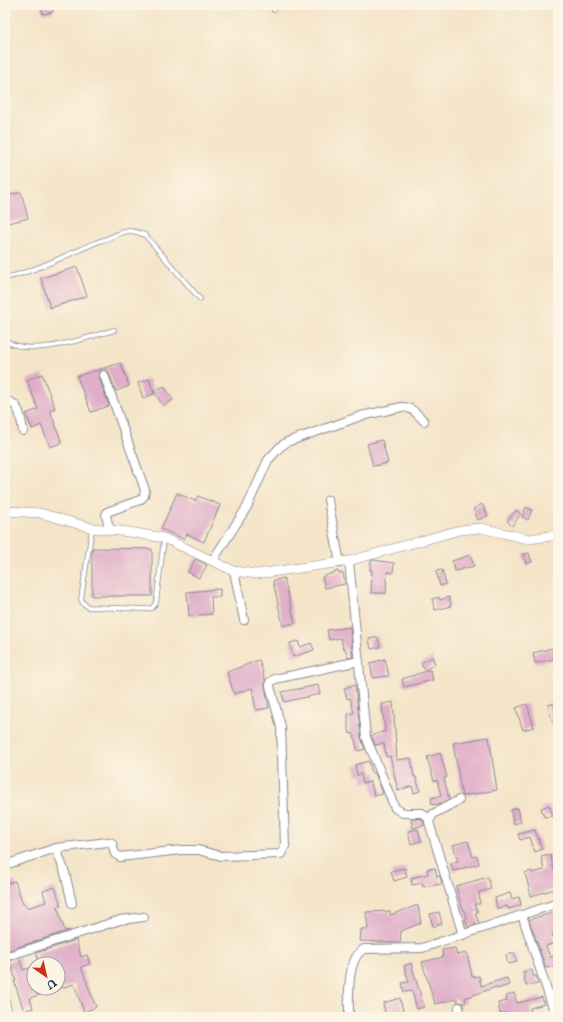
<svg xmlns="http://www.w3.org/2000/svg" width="563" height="1022" font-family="'IM FELL English',serif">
<rect width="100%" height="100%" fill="#fcf5e5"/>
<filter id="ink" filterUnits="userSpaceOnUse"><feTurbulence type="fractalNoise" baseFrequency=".025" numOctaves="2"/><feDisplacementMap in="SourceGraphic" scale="8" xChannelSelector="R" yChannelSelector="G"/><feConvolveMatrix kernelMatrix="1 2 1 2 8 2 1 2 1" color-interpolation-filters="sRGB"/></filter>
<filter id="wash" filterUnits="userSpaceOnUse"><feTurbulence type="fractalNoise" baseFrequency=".012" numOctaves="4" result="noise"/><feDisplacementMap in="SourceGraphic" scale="16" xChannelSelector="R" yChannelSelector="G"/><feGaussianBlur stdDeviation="0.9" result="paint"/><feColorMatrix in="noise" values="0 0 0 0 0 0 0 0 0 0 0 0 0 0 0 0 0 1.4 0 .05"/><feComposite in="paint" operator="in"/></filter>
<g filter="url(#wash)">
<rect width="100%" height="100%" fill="#f4e4c8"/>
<g id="blocks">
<!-- building -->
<g fill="#e0aec9">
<path d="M 51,5 L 53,12 L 43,14 L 41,7 Z"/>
<path d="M 21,192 L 28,218 L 5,224 L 5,196 Z"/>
<path d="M 77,267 L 87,296 L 50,308 L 41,278 Z"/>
<path d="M 121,363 L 129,386 L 116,391 L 108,371 L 105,370 L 100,371 L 99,377 L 109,406 L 91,412 L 77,376 Z"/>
<path d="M 42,374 L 55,408 L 50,410 L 62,443 L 50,447 L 41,425 L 32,429 L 26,414 L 38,409 L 27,380 Z"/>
<path d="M 149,379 L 154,394 L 143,398 L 138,383 Z"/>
<path d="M 164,386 L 173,400 L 163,406 L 154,391 Z"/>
<path d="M 382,440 L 388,463 L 373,466 L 367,444 Z"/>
<path d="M 177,493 L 195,501 L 198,496 L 220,505 L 204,542 L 187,534 L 184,539 L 161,529 Z"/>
<path d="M 482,504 L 488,516 L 478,520 L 473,509 Z"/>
<path d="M 526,507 L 532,510 L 528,520 L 522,517 Z"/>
<path d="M 516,510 L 521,514 L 512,526 L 507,521 Z"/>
<path d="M 92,548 L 152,549 L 152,596 L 92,596 Z"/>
<path d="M 529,553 L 532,562 L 526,564 L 523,555 Z"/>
<path d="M 470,555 L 474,566 L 455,571 L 452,561 Z"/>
<path d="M 195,559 L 207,565 L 199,578 L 188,572 Z"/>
<path d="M 373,560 L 394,563 L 393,573 L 387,572 L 386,593 L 371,593 L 372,570 L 370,570 L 371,561 Z"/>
<path d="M 442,570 L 446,584 L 440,586 L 436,571 Z"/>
<path d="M 338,571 L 338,573 L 343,573 L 345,584 L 325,588 L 322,577 Z"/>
<path d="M 284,578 L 295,623 L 283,626 L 273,581 Z"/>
<path d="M 220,589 L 220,597 L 211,597 L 212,614 L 189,616 L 187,592 Z"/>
<path d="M 439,597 L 440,600 L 449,597 L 451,606 L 435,610 L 432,599 Z"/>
<path d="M 350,627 L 353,657 L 348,658 L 345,648 L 343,649 L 341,638 L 329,640 L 327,630 Z"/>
<path d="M 378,637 L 380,647 L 371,649 L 369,639 Z"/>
<path d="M 298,641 L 300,647 L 311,643 L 314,650 L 293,657 L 290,643 Z"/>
<path d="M 552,648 L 554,659 L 535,663 L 533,653 Z"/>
<path d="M 432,657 L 435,664 L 425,670 L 421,663 Z"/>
<path d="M 385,659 L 389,676 L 373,678 L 370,663 Z"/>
<path d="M 259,660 L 265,679 L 265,686 L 269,708 L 256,710 L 252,688 L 234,694 L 227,672 Z"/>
<path d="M 430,670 L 433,680 L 404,687 L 402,679 Z"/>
<path d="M 318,685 L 320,694 L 284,702 L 282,692 Z"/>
<path d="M 355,685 L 361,738 L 365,749 L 358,751 L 353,733 L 350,734 L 348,726 L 348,714 L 354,713 L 350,698 L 347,699 L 344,688 Z"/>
<path d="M 393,702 L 397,760 L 411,758 L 414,777 L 416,777 L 420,791 L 414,793 L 412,786 L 398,791 L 390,756 L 386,757 L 384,743 L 375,745 L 371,736 L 385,731 L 382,704 Z"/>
<path d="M 558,702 L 558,720 L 552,722 L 548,705 Z"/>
<path d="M 527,704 L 534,727 L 523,730 L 516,708 Z"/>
<path d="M 489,737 L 497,790 L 462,796 L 453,743 Z"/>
<path d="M 440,753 L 447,777 L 444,778 L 449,799 L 442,803 L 432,805 L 431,798 L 441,796 L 437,780 L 434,781 L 427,757 Z"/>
<path d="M 369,761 L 372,773 L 375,773 L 383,794 L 374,796 L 371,782 L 363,783 L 361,774 L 357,775 L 355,765 Z"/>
<path d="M 549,805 L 553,816 L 544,817 L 541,808 Z"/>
<path d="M 518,808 L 521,822 L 513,824 L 511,810 Z"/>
<path d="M 420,818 L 424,822 L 424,825 L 413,828 L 411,820 Z"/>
<path d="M 418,829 L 421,841 L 411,844 L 408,831 Z"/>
<path d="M 535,830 L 542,849 L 535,852 L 530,837 L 520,840 L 518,834 Z"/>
<path d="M 468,841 L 473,857 L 477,856 L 479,864 L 453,871 L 451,863 L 458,861 L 453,845 Z"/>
<path d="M 550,854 L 554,871 L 558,870 L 558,888 L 531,896 L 525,873 L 532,871 L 532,873 L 544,870 L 541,856 Z"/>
<path d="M 405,868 L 407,877 L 394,881 L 391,871 Z"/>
<path d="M 435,868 L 437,877 L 440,876 L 442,884 L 423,887 L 422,883 L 412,885 L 411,878 L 428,874 L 427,869 Z"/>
<path d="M 488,877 L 491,889 L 479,892 L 480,904 L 474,904 L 478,912 L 475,913 L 479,923 L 468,927 L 465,919 L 467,918 L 462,907 L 456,886 Z"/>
<path d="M 15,881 L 23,904 L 25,904 L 27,908 L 46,902 L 43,891 L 55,887 L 61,906 L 57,907 L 65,931 L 70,930 L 6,951 L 5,884 Z"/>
<path d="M 510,893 L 512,899 L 519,897 L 521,905 L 508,909 L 507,906 L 497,908 L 495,898 Z"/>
<path d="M 418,905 L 421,923 L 401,931 L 400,943 L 360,941 L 361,929 L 368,929 L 366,912 L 390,911 L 390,915 Z"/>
<path d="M 558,911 L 558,932 L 552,934 L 555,943 L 546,946 L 550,957 L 558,955 L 558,965 L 546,968 L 529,920 Z"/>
<path d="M 439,912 L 442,924 L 433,927 L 430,914 Z"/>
<path d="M 76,940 L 81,957 L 87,955 L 90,964 L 81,967 L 96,1007 L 84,1012 L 74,984 L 58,989 L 58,964 L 40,964 L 36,953 Z"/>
<path d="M 455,948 L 457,955 L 467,953 L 472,977 L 479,976 L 481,986 L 507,978 L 509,985 L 497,989 L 496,987 L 465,998 L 466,1003 L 463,1003 L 458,1002 L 457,999 L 435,1004 L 422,962 L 443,957 L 442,950 Z"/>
<path d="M 514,953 L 517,962 L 508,964 L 506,955 Z"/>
<path d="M 19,958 L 23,970 L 34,967 L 34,988 L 57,989 L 30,998 L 33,1008 L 24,1011 L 14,981 L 16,981 L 12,967 L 5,969 L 5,962 Z"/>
<path d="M 411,963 L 424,1007 L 417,1009 L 412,991 L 404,992 L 402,983 L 409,982 L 404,966 Z"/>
<path d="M 532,970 L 533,976 L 536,976 L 538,984 L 526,986 L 523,972 Z"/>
<path d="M 514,993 L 517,1003 L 542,997 L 544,1004 L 530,1008 L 532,1017 L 506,1017 L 505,1013 L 500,1014 L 498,1003 L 507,1001 L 506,996 Z"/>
<path d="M 400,998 L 403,1011 L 393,1013 L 394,1017 L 386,1017 L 383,1003 Z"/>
</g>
</g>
</g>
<g filter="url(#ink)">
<use href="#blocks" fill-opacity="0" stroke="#888a93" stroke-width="1"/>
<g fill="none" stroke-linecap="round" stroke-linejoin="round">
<defs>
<g id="service">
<path d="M 274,10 L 275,5"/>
<path d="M 5,278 C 39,270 68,254 100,241 C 110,238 120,232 130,231 C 135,231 140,233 145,235 L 200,299"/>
<path d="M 5,340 C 31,359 85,338 114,330"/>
<path d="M 92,529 L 81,599 L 83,603 L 88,607 L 147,609 L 152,608 L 156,603 L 164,539"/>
<path d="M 5,994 L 9,1010"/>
</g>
<g id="minor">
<path d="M 104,375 L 145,490 L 144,496 L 140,500 L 107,512 L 106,516 L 110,530"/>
<path d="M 5,402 C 20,400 21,420 23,431"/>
<path d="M 328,500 L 340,563"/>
<path d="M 213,560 L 247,507 L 268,460 L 280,447 L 287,442 L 361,416 L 402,407 C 412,407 417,414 424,421"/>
<path d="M 349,561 L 366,737 L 395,808 L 403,813 L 422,813 L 429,819"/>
<path d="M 234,571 L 244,620"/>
<path d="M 459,800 L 433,814 L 429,822 L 463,935"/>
<path d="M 56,848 L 65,873 L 72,903"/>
<path d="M 5,865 L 56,848 L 108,842 L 112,843 L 115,854 L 120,857 L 181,850 L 198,850 L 221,856 L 281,854 L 285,846 L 281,727 L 270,686 L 270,682 L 275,679 L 359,661"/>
<path d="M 522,915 L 556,1017"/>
<path d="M 5,957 L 120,920 L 144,917"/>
<path d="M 459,1007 L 460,1017"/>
<path d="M 349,1017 C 349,999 346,959 364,949 L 422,948 L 558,903"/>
</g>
<path id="tertiary" d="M 5,511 L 40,513 L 92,528 L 129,532 L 164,538 L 234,571 L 257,574 L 349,561 L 460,530 L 481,528 L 529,539 L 558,535"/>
</defs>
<!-- service casing -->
<use href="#service" stroke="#888a93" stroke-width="5.5"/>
<!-- minor casing -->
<use href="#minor" stroke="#888a93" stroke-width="10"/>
<!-- tertiary casing -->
<use href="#tertiary" stroke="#888a93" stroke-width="10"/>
<!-- service -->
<use href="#service" stroke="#fff" stroke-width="4"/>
<!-- minor -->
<use href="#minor" stroke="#fff" stroke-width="8"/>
<!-- tertiary -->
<use href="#tertiary" stroke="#fff" stroke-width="9"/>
</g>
</g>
<!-- margin -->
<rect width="563" height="1022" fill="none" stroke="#fcf5e5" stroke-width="20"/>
<!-- north arrow -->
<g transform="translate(46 976) rotate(146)"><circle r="19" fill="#fcf5e5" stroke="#a2a6af"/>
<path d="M0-3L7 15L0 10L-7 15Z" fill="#c8321e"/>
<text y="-6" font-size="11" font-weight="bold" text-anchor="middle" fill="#1b2f5e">U</text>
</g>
</svg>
